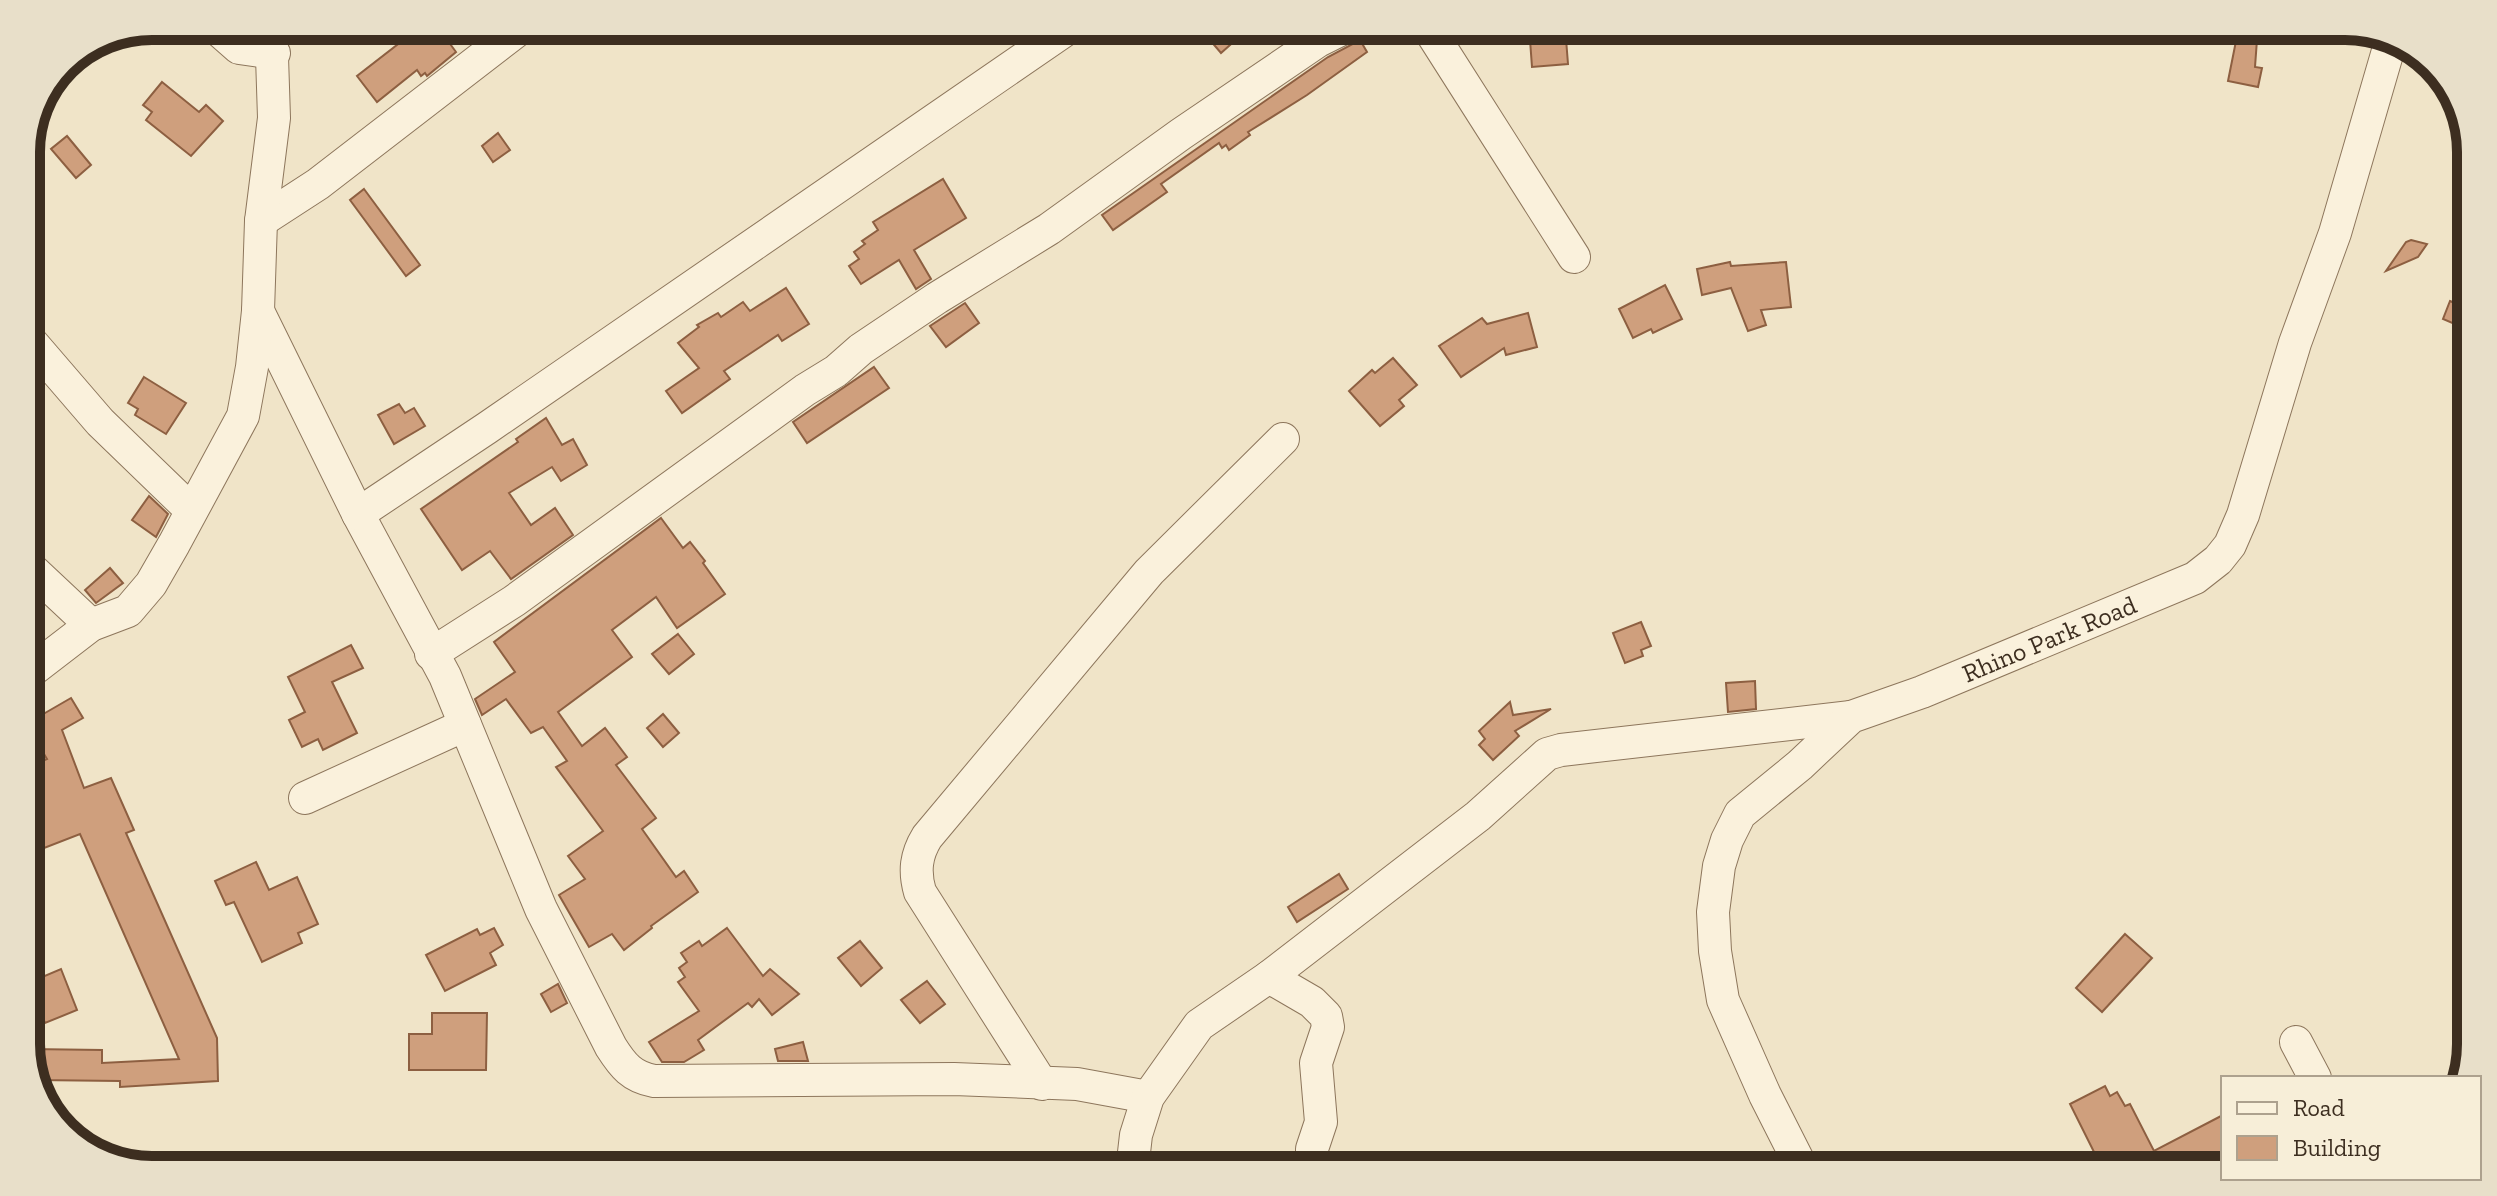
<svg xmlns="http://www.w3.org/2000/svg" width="2497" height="1196" font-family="'Zilla Slab',serif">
<rect width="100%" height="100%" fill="#f0e4c8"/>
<!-- building -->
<g fill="#cf9f7d" stroke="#8d5f41" stroke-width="2">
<path d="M 391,26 L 437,26 L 456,52 L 427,76 L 425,73 L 421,76 L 417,70 L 377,102 L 357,76 L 402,41 Z"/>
<path d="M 1198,26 L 1228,26 L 1238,38 L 1221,53 Z"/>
<path d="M 1529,26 L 1565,26 L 1568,64 L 1532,67 Z"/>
<path d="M 2239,26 L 2258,26 L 2255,67 L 2262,68 L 2258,87 L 2228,81 Z"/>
<path d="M 1360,40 L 1367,52 L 1307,95 L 1248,132 L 1250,135 L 1229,150 L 1226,145 L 1222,148 L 1219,143 L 1161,184 L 1167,192 L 1113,230 L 1102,215 L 1328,57 Z"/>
<path d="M 162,82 L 199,112 L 206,105 L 223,121 L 191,156 L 146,120 L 152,112 L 143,105 Z"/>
<path d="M 498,133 L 510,150 L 493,162 L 482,146 Z"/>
<path d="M 67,136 L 91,165 L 76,178 L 51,149 Z"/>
<path d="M 943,179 L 966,218 L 914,250 L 931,279 L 916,289 L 899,260 L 861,284 L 849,266 L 859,259 L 854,252 L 865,244 L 862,241 L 878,230 L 873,222 Z"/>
<path d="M 364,189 L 420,265 L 406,276 L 350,200 Z"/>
<path d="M 2411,240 L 2427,244 L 2418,257 L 2386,271 L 2406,242 Z"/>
<path d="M 1730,262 L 1731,266 L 1786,262 L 1791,307 L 1761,310 L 1766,325 L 1748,331 L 1731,288 L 1702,295 L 1697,269 Z"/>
<path d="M 1665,285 L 1682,319 L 1653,333 L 1651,329 L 1633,338 L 1619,309 Z"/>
<path d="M 786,288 L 809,324 L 782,341 L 778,335 L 724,371 L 730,379 L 682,413 L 666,391 L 699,368 L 678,343 L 699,327 L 697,325 L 718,313 L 721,317 L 743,302 L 750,311 Z"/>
<path d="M 2450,301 L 2471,310 L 2471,331 L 2443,319 Z"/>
<path d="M 965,303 L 979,323 L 946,347 L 930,326 Z"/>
<path d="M 1528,313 L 1537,347 L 1506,355 L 1504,348 L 1461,377 L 1439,346 L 1482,318 L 1487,324 Z"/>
<path d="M 1393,358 L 1417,385 L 1399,400 L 1404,406 L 1380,426 L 1349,391 L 1372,370 L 1375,373 Z"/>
<path d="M 874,367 L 889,388 L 807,443 L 793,422 Z"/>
<path d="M 144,377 L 186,403 L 166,434 L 135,415 L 138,409 L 128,403 Z"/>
<path d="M 399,404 L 405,413 L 414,408 L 425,426 L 394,444 L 378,415 Z"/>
<path d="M 546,418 L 562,445 L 573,439 L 587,465 L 561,481 L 552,467 L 509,493 L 531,525 L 555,508 L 573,535 L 511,579 L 490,551 L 462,570 L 421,509 L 518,442 L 516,439 Z"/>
<path d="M 149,496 L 168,514 L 156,537 L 132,520 Z"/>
<path d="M 661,518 L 683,548 L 690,542 L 705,561 L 703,563 L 725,594 L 677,628 L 656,597 L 612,630 L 632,657 L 558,712 L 582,746 L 605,728 L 627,757 L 616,765 L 656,818 L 642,829 L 676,877 L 684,871 L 698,892 L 651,926 L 652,928 L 624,950 L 612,934 L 589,947 L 559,895 L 585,879 L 568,856 L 603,831 L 556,767 L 567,761 L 543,727 L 531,733 L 506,699 L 482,715 L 475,699 L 515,672 L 494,642 Z"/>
<path d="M 110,568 L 123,583 L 96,603 L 85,590 Z"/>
<path d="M 1641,622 L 1651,646 L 1641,650 L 1643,656 L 1625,663 L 1613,633 Z"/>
<path d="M 678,634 L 694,654 L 669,674 L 652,654 Z"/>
<path d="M 351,645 L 363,668 L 332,682 L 357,733 L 323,750 L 318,739 L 302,747 L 289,720 L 305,712 L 288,677 Z"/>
<path d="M 1755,681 L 1756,709 L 1728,712 L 1726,683 Z"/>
<path d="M 71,698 L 83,718 L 62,730 L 84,788 L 111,778 L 134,830 L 126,833 L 217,1038 L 218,1081 L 120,1087 L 120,1081 L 36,1080 L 30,1063 L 30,1049 L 102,1050 L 102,1063 L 179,1059 L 80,834 L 26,855 L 26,768 L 47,759 L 26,724 Z"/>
<path d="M 1510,702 L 1513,715 L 1551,709 L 1515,731 L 1519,736 L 1493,760 L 1479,745 L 1485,739 L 1479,731 Z"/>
<path d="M 663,714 L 679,733 L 663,747 L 647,728 Z"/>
<path d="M 256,862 L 269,890 L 297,877 L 318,924 L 298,933 L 302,943 L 262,962 L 234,902 L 226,905 L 215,881 Z"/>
<path d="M 1339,874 L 1348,889 L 1297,922 L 1288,907 Z"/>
<path d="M 494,928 L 503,945 L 490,953 L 496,965 L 445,991 L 426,955 L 477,929 L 480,935 Z"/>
<path d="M 727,928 L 763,976 L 770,969 L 799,994 L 772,1015 L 759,999 L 752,1007 L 748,1003 L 698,1040 L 704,1050 L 684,1062 L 662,1062 L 649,1042 L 699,1011 L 678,982 L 685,977 L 679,968 L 687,962 L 681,953 L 699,941 L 702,946 Z"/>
<path d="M 2125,934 L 2152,958 L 2102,1012 L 2076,988 Z"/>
<path d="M 860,941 L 882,968 L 861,986 L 838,958 Z"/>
<path d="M 61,969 L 77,1010 L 45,1023 L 28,983 Z"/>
<path d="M 927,981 L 945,1004 L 920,1023 L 901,1000 Z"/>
<path d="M 558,984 L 567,1003 L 551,1012 L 541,994 Z"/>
<path d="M 432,1013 L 487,1013 L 486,1070 L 409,1070 L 409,1034 L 432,1034 Z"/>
<path d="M 803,1042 L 808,1061 L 778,1061 L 775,1049 Z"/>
<path d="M 2105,1086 L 2110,1096 L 2117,1092 L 2125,1106 L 2130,1104 L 2154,1151 L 2223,1115 L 2223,1157 L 2198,1170 L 2103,1170 L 2070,1104 Z"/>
</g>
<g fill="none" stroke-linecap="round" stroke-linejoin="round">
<defs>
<g id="minor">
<path d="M 214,26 L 239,48 L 274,53"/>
<path d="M 1427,26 L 1574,257"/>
<path d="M 261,221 L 318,184 L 523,26"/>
<path d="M 258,311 L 358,514 L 445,676 L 541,909 L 611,1047 C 623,1066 632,1077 654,1081 L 954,1079 L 1077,1084 L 1148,1097"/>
<path d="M 26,336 L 100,422 L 191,510"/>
<path d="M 358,514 L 487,428 L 1071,26"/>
<path d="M 26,564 L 91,625"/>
<path d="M 431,654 L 514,601 L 805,390 L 836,371 L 861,349 L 937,298 L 1049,229 L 1181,134 L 1318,41 L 1348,26"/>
<path d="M 26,675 L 91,625 L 128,611 L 151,584 L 174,544 L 243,416 L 252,367 L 258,311 L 261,221 L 274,118 L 271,26"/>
<path d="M 305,798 L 465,725"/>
<path d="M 1269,977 L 1312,1002 L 1326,1016 L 1328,1027 L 1316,1063 L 1321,1122 L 1312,1149 L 1312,1170"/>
<path d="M 2296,1042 L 2315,1078"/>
<path d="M 1042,1084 L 920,892 C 914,871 916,855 927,837 L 1149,572 L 1283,439"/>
<path d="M 1132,1170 L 1136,1135 L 1148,1097 L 1199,1025 L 1269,977 L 1478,816 L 1547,754 L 1561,750 L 1851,717"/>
<path id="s1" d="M 1803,1170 L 1765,1095 L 1723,1000 L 1715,951 L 1713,912 L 1719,866 L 1727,840 L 1740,814 L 1800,765 L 1851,717 L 1922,692 L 2195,578 L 2218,560 L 2230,545 L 2243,515 L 2295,343 L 2335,233 L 2392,37"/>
</g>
</defs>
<!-- minor casing -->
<use href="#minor" stroke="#8d765c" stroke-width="34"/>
<!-- minor -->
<use href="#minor" stroke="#faf1dc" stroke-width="32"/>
</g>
<g text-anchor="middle" stroke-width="8" stroke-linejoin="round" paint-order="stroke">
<!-- street labels -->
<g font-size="26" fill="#3d2e20" stroke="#f7eed8">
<text dy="9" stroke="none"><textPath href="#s1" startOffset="740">Rhino Park Road</textPath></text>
</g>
</g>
<!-- crop -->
<path d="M0 0H2497V1196H0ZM152 40H2345A112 112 0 0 1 2457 152V1044A112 112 0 0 1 2345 1156H152A112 112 0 0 1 40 1044V152A112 112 0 0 1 152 40Z" fill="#e8dfc9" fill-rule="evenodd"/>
<path fill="none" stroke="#3d2e20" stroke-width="10" d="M152 40H2345A112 112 0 0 1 2457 152V1044A112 112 0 0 1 2345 1156H152A112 112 0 0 1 40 1044V152A112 112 0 0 1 152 40Z"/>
<!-- legend -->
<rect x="2221" y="1076" width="260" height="104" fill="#f7eed8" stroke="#ada18e" stroke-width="2"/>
<rect x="2237" y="1102" width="40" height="12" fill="#faf1dc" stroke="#ada18e" stroke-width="2"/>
<text x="2293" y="1116" font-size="24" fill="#3d2e20">Road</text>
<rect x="2237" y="1136" width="40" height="24" fill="#cf9f7d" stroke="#ada18e" stroke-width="2"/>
<text x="2293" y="1156" font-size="24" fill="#3d2e20">Building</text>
</svg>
